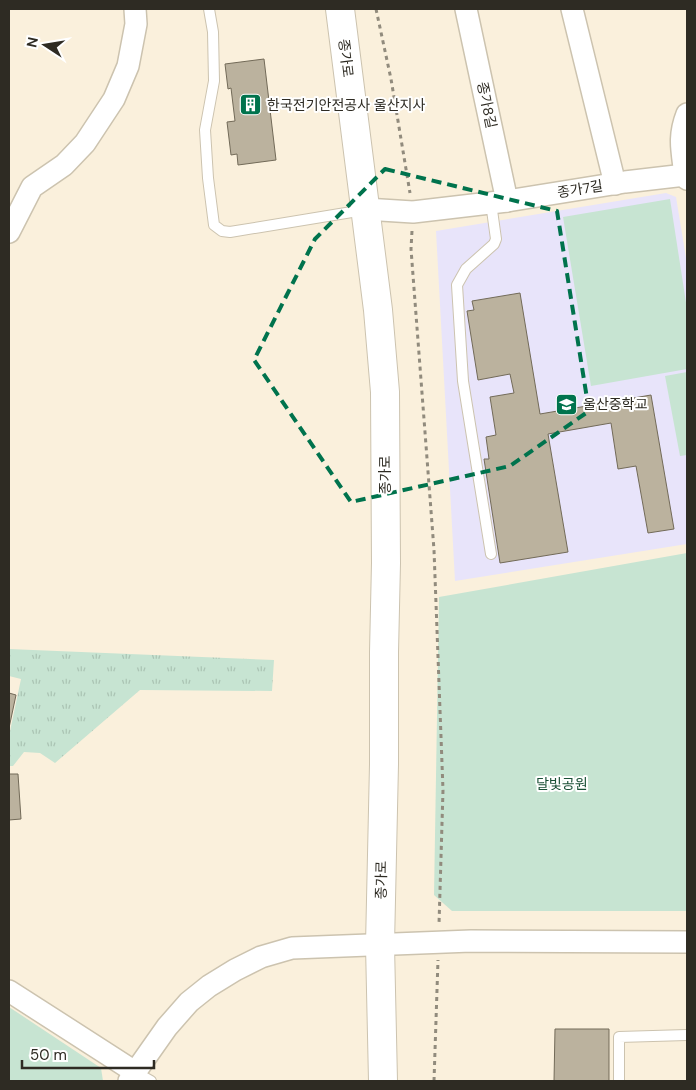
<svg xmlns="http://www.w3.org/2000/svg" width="696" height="1090" font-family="'DM Sans','Noto Sans KR',sans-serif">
<defs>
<pattern id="grass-tufts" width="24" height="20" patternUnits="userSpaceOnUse" patternTransform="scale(1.25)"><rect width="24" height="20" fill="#c7e4d2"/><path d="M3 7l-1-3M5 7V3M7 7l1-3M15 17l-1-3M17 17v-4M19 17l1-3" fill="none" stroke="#abc4b4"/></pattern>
</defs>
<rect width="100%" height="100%" fill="#faf0dc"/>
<!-- education -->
<path fill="#e8e4fa" d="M 666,193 L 676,197 L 687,264 L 687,544 L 455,581 L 436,231 Z"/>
<!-- grass -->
<path fill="url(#grass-tufts)" d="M 9,649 L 274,660 L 272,691 L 140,690 L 55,763 L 40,753 L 24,752 L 13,766 L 9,766 L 9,736 L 21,679 L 9,676 Z"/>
<!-- park -->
<g fill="#c7e4d2">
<path d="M 670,199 L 687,309 L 687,369 L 591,386 L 563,217 Z"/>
<path d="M 687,372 L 687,455 L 680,456 L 665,376 Z"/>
<path d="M 687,553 L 687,911 L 452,911 L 434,895 L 439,597 Z"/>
<path d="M 9,1007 L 101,1068 L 103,1081 L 9,1081 Z"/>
</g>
<!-- building -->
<g fill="#bbb29e" stroke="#726a58">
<path d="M 264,59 L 276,160 L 238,165 L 237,154 L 231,155 L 227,122 L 235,121 L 231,88 L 228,89 L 225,64 Z"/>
<path d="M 520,293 L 540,414 L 651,395 L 674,529 L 648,533 L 636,466 L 618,469 L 611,423 L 548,434 L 568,552 L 500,563 L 484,459 L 489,459 L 486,437 L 496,435 L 490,397 L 514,393 L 510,374 L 478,380 L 467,311 L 474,310 L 472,301 Z"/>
<path d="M 9,693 L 16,695 L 9,728 Z"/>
<path d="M 9,774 L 18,774 L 21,819 L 9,820 Z"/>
<path d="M 555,1029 L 609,1029 L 609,1081 L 554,1081 Z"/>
</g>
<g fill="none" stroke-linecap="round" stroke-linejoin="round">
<defs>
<g id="service">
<path d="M 209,9 L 213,32 L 214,81 L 205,130 L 208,178 L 214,225 L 222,231 L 230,232 L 364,210"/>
<path d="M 491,554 L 463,381 L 457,285 L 466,269 L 494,244 L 496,239 L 491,203"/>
<path d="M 135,1072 L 151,1081"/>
<path d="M 619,1081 L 619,1037 L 687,1035"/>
</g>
<g id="minor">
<path d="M 466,9 L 507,201"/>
<path d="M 572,9 L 615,184"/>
<path d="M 687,114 C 678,137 682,150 685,175 L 687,179"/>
<path d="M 365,209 L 413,212 L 507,201 L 625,182 L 685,175"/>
<path d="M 9,232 L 32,187 L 64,165 L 85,143 L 114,99 L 128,66 L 136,24 L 135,9"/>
<path d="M 9,991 L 135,1072"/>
<path d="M 129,1081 L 167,1027 L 189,1002 L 209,986 L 235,970 L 261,957 L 292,948 L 471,941 L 687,942"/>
</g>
<path id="secondary" d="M 340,9 L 378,310 L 385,392 L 386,563 L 384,652 L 384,764 L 380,945 L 383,1081"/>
</defs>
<!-- service casing -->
<use href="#service" stroke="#ccc3af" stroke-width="12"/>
<!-- minor casing -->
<use href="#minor" stroke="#ccc3af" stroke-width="24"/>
<!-- secondary casing -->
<use href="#secondary" stroke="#ccc3af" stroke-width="30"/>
<!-- path -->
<g stroke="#918b7d" stroke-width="3" stroke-dasharray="4 4" stroke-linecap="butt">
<path d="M 376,9 L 391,79 L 410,193"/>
<path d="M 412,231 L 411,249 L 434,550 L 443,790 L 439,924"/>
<path d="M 434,1081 L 438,960"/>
</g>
<!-- service -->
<use href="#service" stroke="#fff" stroke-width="10"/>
<!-- minor -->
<use href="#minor" stroke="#fff" stroke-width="21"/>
<!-- secondary -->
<use href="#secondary" stroke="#fff" stroke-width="28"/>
</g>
<!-- marked area -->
<path fill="none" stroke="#00734d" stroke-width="4" stroke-dasharray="10 6" stroke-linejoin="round" d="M 385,169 L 557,211 L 589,411 L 510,466 L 351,502 L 254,360 L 315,239 Z"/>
<!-- icons -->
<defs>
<symbol id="building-square" viewBox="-11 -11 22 22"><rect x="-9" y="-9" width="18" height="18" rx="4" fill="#00734d" stroke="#fff"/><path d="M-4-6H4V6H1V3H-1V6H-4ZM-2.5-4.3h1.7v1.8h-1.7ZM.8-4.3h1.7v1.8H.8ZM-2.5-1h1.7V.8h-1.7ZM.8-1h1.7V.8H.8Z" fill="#fff"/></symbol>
<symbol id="school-square" viewBox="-11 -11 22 22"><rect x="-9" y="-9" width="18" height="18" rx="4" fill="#00734d" stroke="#fff"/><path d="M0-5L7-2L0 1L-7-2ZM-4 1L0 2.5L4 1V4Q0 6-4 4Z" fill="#fff"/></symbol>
</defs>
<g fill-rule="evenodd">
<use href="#building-square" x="238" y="92" width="25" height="25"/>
<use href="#school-square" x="554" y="392" width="25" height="25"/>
</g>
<g text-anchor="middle" stroke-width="4" stroke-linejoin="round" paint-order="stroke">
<!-- street labels -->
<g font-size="14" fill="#2e2b23" stroke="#fff">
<text transform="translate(346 58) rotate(83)" y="5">종가로</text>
<text transform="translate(487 105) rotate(78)" y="5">종가8길</text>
<text transform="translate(580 189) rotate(-9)" y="5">종가7길</text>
<text transform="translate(385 475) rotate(-90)" y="5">종가로</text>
<text transform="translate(381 880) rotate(-89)" y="5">종가로</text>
</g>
<!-- poi labels -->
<g font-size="14" fill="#2e2b23" stroke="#fff" text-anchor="start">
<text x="267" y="110">한국전기안전공사 울산지사</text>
<text x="583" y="409">울산중학교</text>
</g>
<!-- park labels -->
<g font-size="14" fill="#194f35" stroke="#fff">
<text x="562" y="789">달빛공원</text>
</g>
</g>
<!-- border -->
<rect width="696" height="1090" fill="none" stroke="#2e2b23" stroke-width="20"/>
<!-- north arrow -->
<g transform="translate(45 45) rotate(282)" stroke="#ffffff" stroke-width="4" paint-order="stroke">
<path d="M0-4L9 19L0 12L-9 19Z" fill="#2e2b23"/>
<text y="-8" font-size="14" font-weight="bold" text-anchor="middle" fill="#2e2b23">N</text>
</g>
<!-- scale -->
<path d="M22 1060v8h132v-8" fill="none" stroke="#2e2b23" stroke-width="2.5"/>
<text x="30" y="1060" font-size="15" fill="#2e2b23" stroke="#ffffff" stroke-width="4" paint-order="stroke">50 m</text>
</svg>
